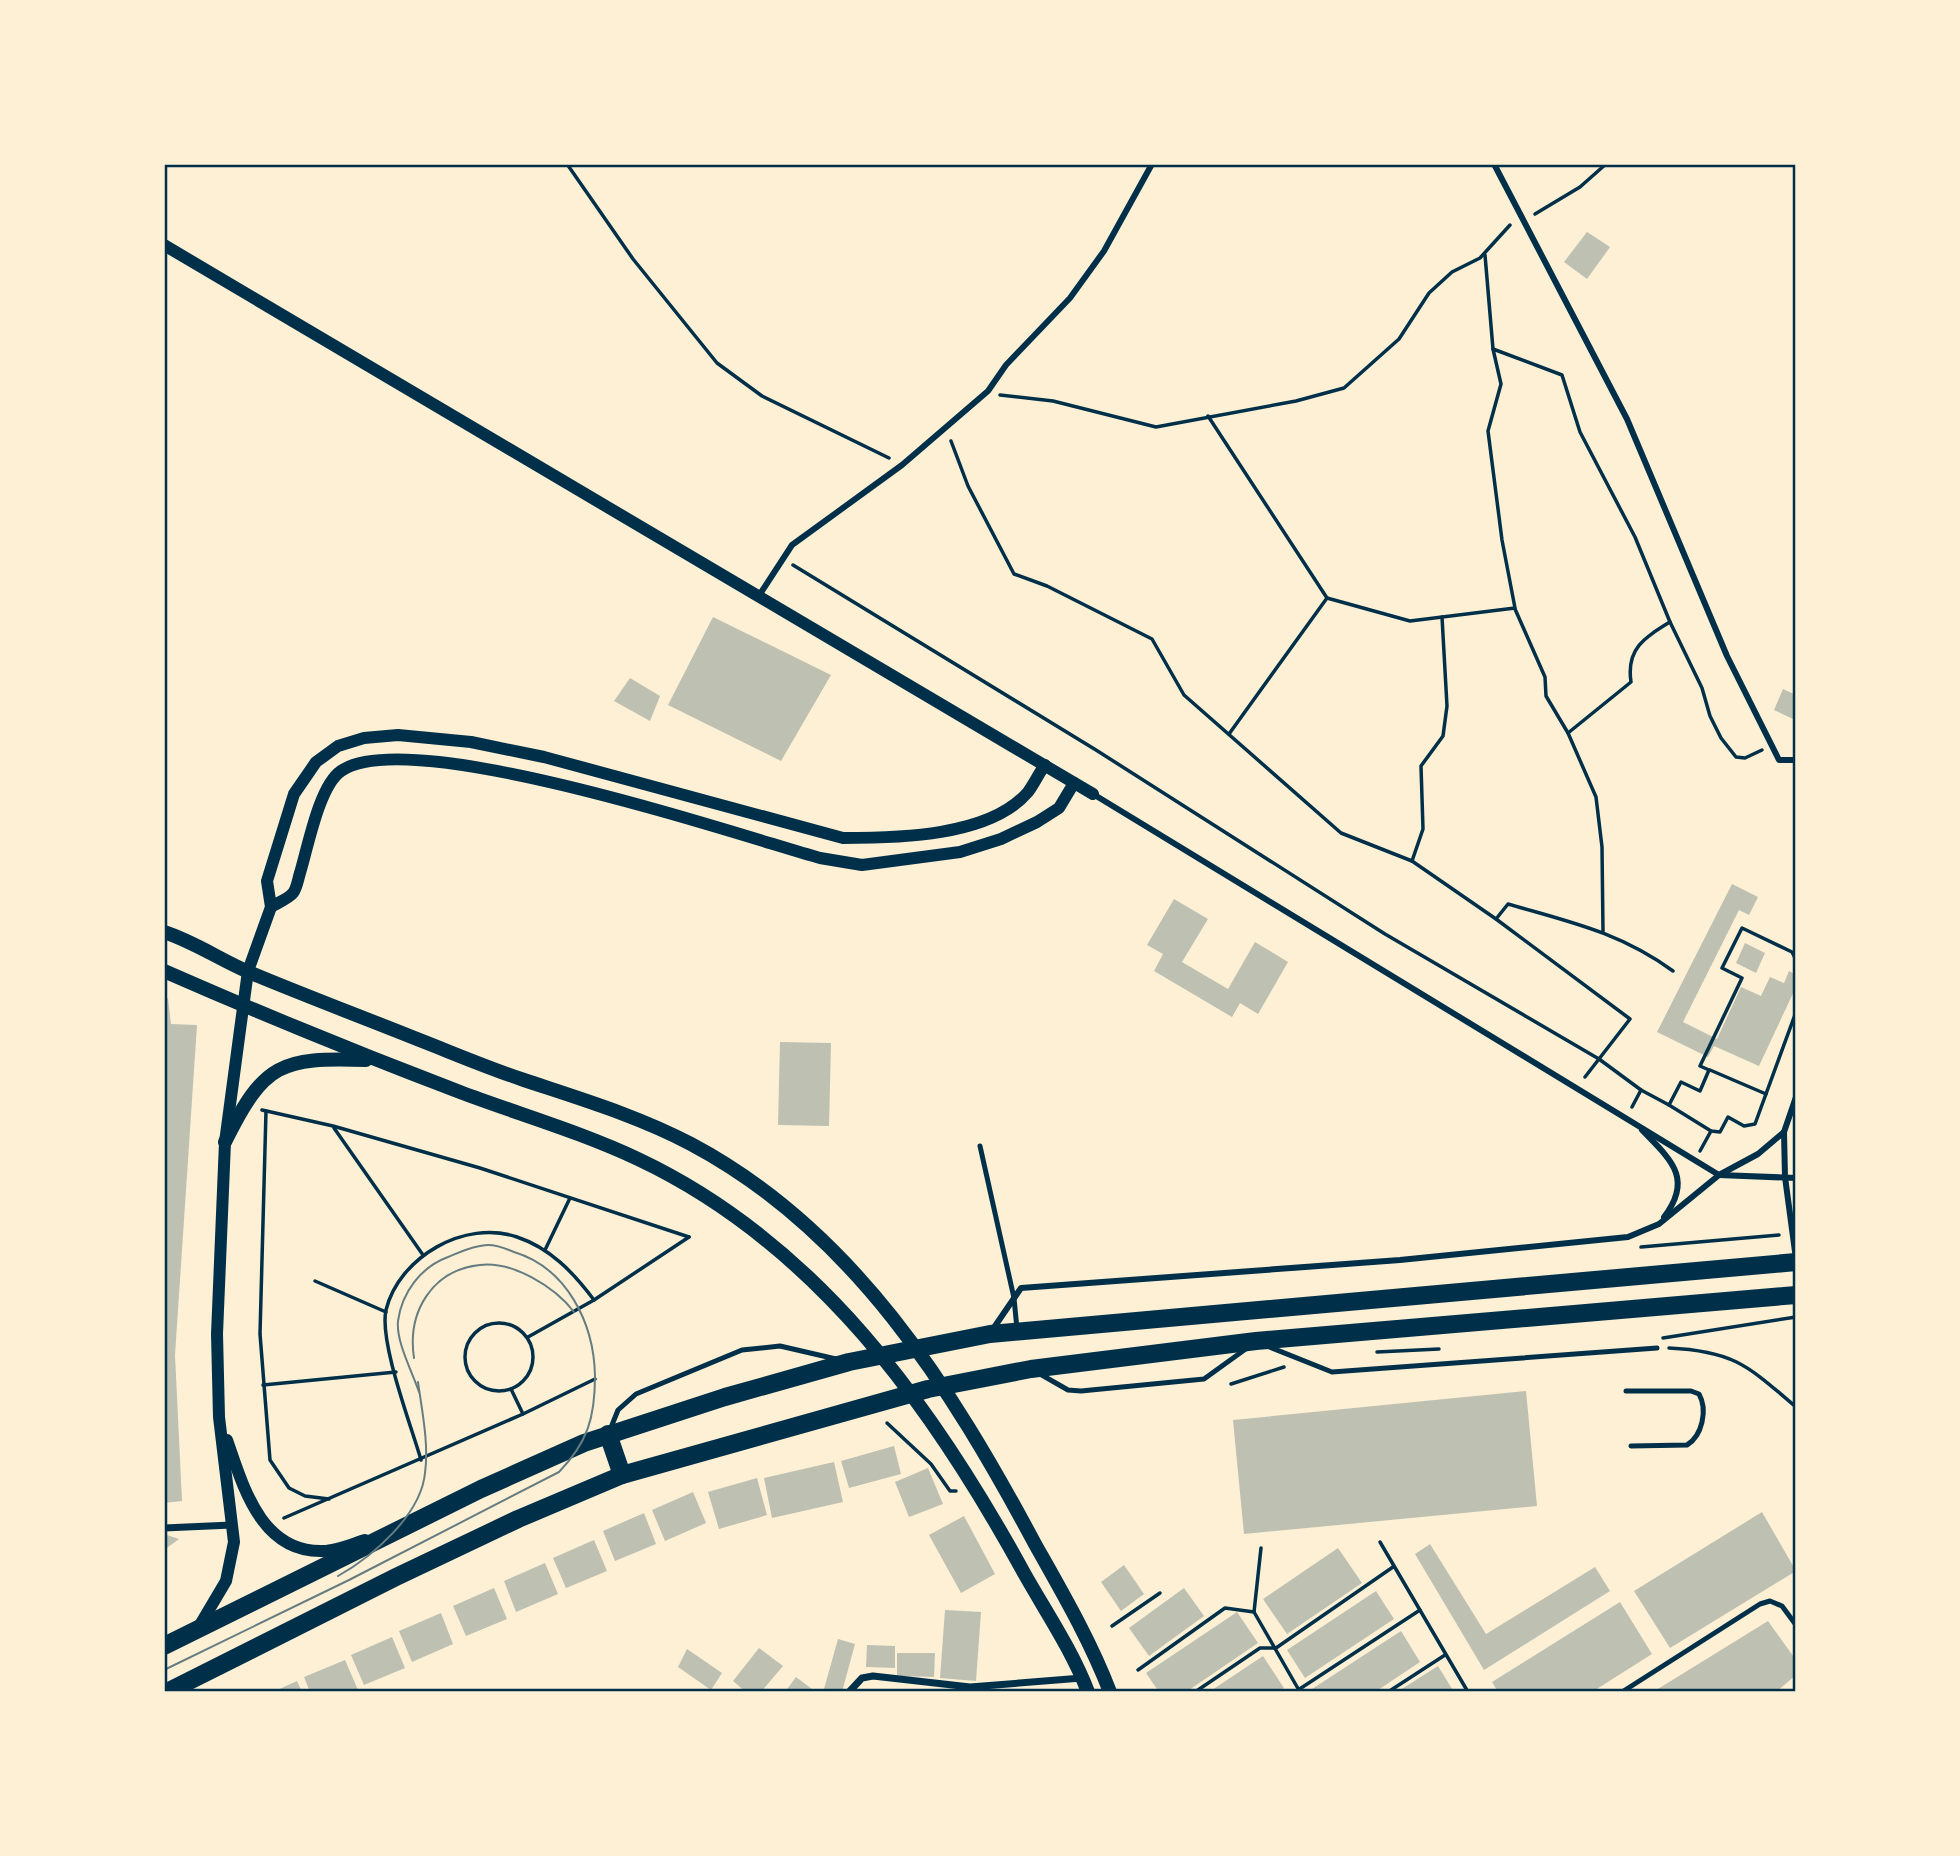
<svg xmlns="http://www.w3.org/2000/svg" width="1960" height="1856" font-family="'Sofia Sans Condensed',sans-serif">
<rect width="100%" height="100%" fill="#fdf0d5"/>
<!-- building -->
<g fill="#bec0b2">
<path d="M 1587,232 L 1610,247 L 1587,279 L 1564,262 Z"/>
<path d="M 713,617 L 831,675 L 781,761 L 668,705 Z"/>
<path d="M 630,678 L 660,696 L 650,721 L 614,701 Z"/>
<path d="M 1783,689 L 1796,695 L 1793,719 L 1774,710 Z"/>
<path d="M 1732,884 L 1758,897 L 1749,915 L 1739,910 L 1683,1022 L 1717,1039 L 1741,987 L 1761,996 L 1770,977 L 1784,983 L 1789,971 L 1796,975 L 1796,987 L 1759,1066 L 1714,1046 L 1708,1057 L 1657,1032 Z"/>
<path d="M 1174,899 L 1208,919 L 1182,962 L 1228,989 L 1255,942 L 1288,962 L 1258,1014 L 1240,1003 L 1232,1017 L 1154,971 L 1163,954 L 1147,945 Z"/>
<path d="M 1745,943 L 1765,953 L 1756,973 L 1736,963 Z"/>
<path d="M 164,998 L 168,998 L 171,1024 L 197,1025 L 175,1355 L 182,1501 L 164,1503 Z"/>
<path d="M 780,1042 L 831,1043 L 829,1126 L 778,1125 Z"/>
<path d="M 1526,1391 L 1537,1506 L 1244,1534 L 1233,1420 Z"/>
<path d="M 894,1446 L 901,1474 L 849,1488 L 841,1461 Z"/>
<path d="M 834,1462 L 843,1502 L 772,1518 L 764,1478 Z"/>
<path d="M 928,1468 L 943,1504 L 909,1517 L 895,1482 Z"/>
<path d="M 757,1478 L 767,1515 L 719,1529 L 708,1492 Z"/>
<path d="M 693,1492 L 706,1523 L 665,1541 L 652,1510 Z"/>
<path d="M 1762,1512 L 1796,1571 L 1670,1648 L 1634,1591 Z"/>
<path d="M 644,1513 L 656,1544 L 615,1561 L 603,1531 Z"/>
<path d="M 964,1516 L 995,1574 L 961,1593 L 929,1535 Z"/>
<path d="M 164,1534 L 179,1539 L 164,1550 Z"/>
<path d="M 594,1540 L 607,1571 L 566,1588 L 553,1558 Z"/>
<path d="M 1430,1544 L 1486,1634 L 1595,1567 L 1610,1591 L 1484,1670 L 1415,1554 Z"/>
<path d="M 1338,1548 L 1362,1583 L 1287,1634 L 1263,1599 Z"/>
<path d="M 545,1563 L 558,1594 L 516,1612 L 504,1581 Z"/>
<path d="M 1124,1565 L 1144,1594 L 1121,1611 L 1101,1582 Z"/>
<path d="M 494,1588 L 507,1619 L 466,1636 L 453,1606 Z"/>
<path d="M 1184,1588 L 1204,1616 L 1149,1656 L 1129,1628 Z"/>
<path d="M 1376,1591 L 1394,1619 L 1305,1678 L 1287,1650 Z"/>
<path d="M 1620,1602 L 1652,1654 L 1592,1692 L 1498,1692 L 1492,1682 Z"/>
<path d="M 945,1610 L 981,1612 L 976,1681 L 940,1678 Z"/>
<path d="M 1237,1612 L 1258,1643 L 1186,1692 L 1159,1692 L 1146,1673 Z"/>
<path d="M 441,1613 L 453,1644 L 412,1662 L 399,1631 Z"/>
<path d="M 1768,1621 L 1796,1660 L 1796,1675 L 1776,1692 L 1653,1692 Z"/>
<path d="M 1401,1631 L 1420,1662 L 1375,1692 L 1314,1692 L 1312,1689 Z"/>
<path d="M 392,1637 L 405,1668 L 364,1685 L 351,1655 Z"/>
<path d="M 838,1639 L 855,1644 L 842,1692 L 833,1692 L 824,1689 Z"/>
<path d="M 867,1645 L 895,1646 L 895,1668 L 866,1667 Z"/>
<path d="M 759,1648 L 783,1666 L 761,1692 L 746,1692 L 733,1681 Z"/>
<path d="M 687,1649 L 722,1673 L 711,1690 L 678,1667 Z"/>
<path d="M 897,1653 L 935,1653 L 934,1677 L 897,1676 Z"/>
<path d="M 1263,1656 L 1284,1688 L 1278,1692 L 1209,1692 Z"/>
<path d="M 345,1660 L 358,1690 L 310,1692 L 304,1677 Z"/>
<path d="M 1438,1666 L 1454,1692 L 1397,1692 Z"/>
<path d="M 796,1677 L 816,1692 L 785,1692 Z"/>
<path d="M 297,1681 L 302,1692 L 273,1692 Z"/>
</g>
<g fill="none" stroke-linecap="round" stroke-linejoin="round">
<!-- path -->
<g stroke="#003049" stroke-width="3.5">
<path d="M 567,164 L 633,259 L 717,363 L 762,396 L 889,458"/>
<path d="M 1535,214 L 1580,187 L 1606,164"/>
<path d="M 1493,349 L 1562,375 L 1580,432 L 1635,537 L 1670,622 C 1644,638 1626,649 1631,682 L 1568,733"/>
<path d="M 1000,395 L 1053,401 L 1156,427 L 1296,401 L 1344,388 L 1399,339 L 1429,293 L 1452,272 L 1480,258 L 1510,225"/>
<path d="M 1208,416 L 1327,598 L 1229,734"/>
<path d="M 951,441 L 968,486 L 1014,574 L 1047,586 L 1152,639 L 1184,695 L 1341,833 L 1412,861 L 1496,919 L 1630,1019 L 1585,1077"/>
<path d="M 793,565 L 1096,750 L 1385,934 L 1599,1059 L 1641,1090"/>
<path d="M 1327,598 L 1410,621 L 1515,608 L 1502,540 L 1488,431 L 1501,384 L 1493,349 L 1485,255"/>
<path d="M 1515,609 L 1545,677 L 1546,696 L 1568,733 L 1596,797 L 1602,847 L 1603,931"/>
<path d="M 1670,622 L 1702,688 L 1710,716 L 1721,738 L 1736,757 L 1745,758 L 1762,750"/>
<path d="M 1412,861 L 1423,829 L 1421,766 L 1443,736 L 1447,706 L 1442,617"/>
<path d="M 1496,919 L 1508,904 C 1570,922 1619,932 1673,971"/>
<path d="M 1710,1070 L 1766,1094"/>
<path d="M 1669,1105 L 1711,1131 L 1720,1132 L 1728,1117 L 1744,1126 L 1755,1124 L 1796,1012"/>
<path d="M 1632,1107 L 1641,1090 L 1669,1105 L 1681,1082 L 1700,1091 L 1709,1070 L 1700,1066 L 1742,978 L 1722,968 L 1742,928 L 1792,952 L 1796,960"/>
<path d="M 262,1110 L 333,1126 L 480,1168 L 689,1237"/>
<path d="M 266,1111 L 260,1334 L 270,1460 L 289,1488 L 305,1496 L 329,1499"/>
<path d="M 334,1128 L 423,1255"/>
<path d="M 1700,1151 L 1711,1131"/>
<path d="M 1641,1247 L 1779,1235"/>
<path d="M 545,1250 L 570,1198"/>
<path d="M 315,1281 L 386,1312"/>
<circle cx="499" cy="1357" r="34"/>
<path d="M 528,1337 L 594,1300 L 689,1237"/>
<path d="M 1663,1338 L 1796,1317"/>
<path d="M 1669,1348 C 1734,1351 1748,1366 1796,1407"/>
<path d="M 1377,1352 L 1439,1349"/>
<path d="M 1231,1384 L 1284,1367"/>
<path d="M 263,1385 L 396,1372"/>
<path d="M 511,1389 L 523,1414"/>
<path d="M 887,1423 L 931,1464 L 950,1491 L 956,1491"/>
<path d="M 421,1460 C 411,1425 379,1342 386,1310 C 399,1257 465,1219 517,1237 C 550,1248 573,1272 594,1300"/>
<path d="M 284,1518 L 523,1414 L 595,1379"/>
<path d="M 1380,1542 L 1468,1692"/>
<path d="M 1261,1548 L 1254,1612 L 1300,1692"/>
<path d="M 1112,1626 L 1160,1593"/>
<path d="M 1138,1670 L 1225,1608 L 1254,1612"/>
<path d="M 1195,1692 L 1260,1648 L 1276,1648 L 1393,1567"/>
<path d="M 1295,1692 L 1420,1610"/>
<path d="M 1388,1692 L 1445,1655"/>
</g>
<!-- service -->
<g stroke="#003049" stroke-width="5">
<path d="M 980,1146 L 1014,1298 L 1017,1329"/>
<path d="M 1267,1346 L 1332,1372 L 1657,1348"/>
<path d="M 1040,1374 L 1068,1390 L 1081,1391 L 1204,1379 L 1247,1348"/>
<path d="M 1626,1391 L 1691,1391 L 1699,1394 C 1708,1410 1702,1436 1687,1445 L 1631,1446"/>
<path d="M 610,1430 L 618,1410 L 636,1394 L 742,1350 L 780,1346 L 836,1359"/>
<path d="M 1622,1692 L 1760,1604 L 1770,1601 L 1782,1606 L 1796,1625"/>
</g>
<!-- pedestrian -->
<g stroke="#003049" stroke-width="6">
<path d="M 1494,164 L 1627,419 L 1727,656 L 1779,760 L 1796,760"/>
<path d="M 760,594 L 792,545 L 902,465 L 988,391 L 1006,365 L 1070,298 L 1104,251 L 1152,164"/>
<path d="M 1093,794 L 1719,1175 L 1796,1178"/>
<path d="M 1796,1097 L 1784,1132 L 1785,1177 L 1796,1259"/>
<path d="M 1642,1130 C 1670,1159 1694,1178 1664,1217"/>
<path d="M 993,1329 L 1021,1288 L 1400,1260 L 1628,1237 L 1659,1224 L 1719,1175 L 1758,1154 L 1784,1132"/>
</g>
<!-- minor -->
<g stroke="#003049" stroke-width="7">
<path d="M 164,1528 L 232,1525"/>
<path d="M 849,1692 L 862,1678 L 873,1676 L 970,1687 L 1082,1678"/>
</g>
<!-- tertiary -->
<g stroke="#003049" stroke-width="12">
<path d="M 164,245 L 1093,794"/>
<path d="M 271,907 C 277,903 288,899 293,893 C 297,888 298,879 300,873 C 308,847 319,786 341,771 C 409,724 735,834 820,858 L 862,865 L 960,852 L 1001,839 L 1037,822 L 1059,808 L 1074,783"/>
<path d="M 227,1440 C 243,1486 261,1553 323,1551 C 336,1551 352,1544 365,1540"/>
<path d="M 197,1630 L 226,1581 L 234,1542 L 219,1417 L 217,1334 L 225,1142 L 240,1030 L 248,971 L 271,907 L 267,881 L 294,794 L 316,762 L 338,746 L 364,738 L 398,735 L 471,742 L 544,757 L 843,838 C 896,838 990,837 1028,792 C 1034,784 1039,773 1045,765"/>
</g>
<!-- secondary -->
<g stroke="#003049" stroke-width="14">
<path d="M 164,932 C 195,942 222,961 251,973 C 306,996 362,1017 417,1039 C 453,1053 488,1068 524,1080 C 581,1099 638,1116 691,1144 C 853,1230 951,1387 1035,1544 C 1062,1592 1090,1640 1110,1692"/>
<path d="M 164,971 C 262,1014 360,1054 460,1092 C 518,1114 581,1132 638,1159 C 816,1243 932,1405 1024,1573 C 1046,1612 1072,1650 1088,1692"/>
<path d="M 225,1142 C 264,1063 281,1057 366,1060"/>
</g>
<!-- primary -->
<g stroke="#003049" stroke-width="18">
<path d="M 608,1434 L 622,1475"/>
<path d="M 164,1646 L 481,1489 L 584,1443 L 725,1397 L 849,1362 L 990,1334 L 1796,1262"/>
<path d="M 167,1692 L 396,1577 L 518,1519 L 622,1475 L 928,1389 L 1031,1369 L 1256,1341 L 1796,1295"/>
</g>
<!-- tram -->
<g stroke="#657d81" stroke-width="2">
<path d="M 414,1358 C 407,1312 432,1270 480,1265 C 513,1261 555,1287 574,1312"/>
<path d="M 338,1576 C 372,1557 421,1515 425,1473 C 429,1444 422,1411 418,1382"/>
<path d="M 164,1670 L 349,1580 L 559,1472 C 588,1442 595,1417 595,1376 C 594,1323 567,1268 514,1252 C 507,1249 496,1245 488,1245 C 475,1245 460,1252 448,1257 C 421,1267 402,1292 398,1321 C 396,1342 412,1371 419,1392"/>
</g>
</g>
<!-- border -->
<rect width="1960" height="1856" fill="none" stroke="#fdf0d5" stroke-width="332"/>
<rect x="166" y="166" width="1628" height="1524" fill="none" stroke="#003049" stroke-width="2.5"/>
</svg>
